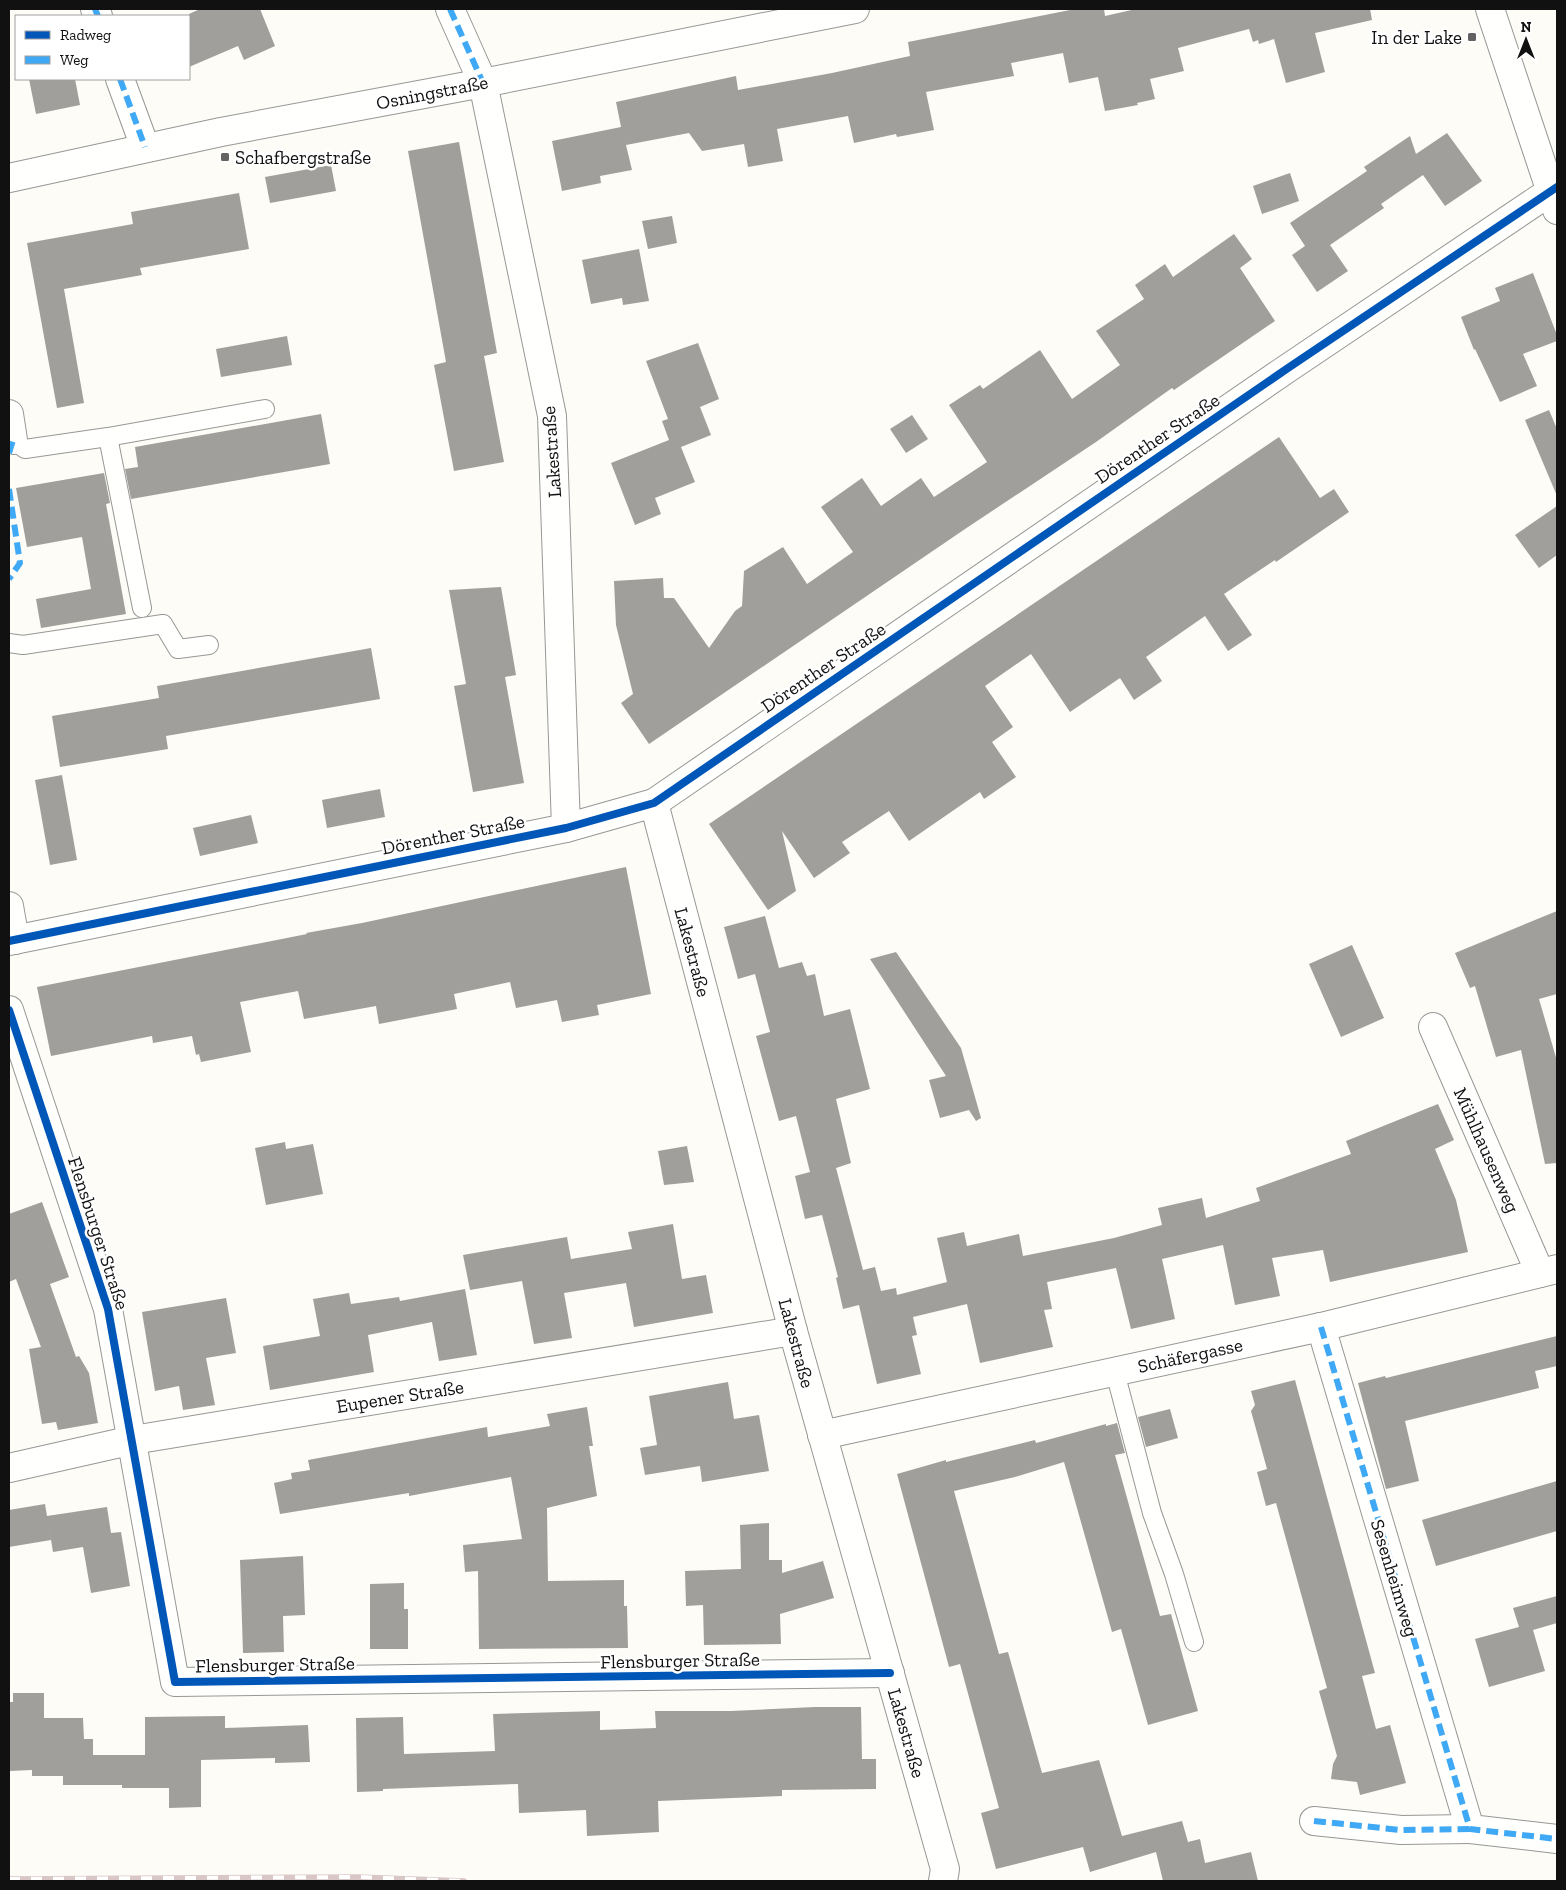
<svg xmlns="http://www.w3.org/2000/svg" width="1566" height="1890" font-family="'Zilla Slab',serif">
<rect width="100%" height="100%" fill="#fdfcf7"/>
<!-- building -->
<g fill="#a19f9c">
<path d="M 200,9 L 260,9 L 275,46 L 244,60 L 238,46 L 189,67 L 189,14 Z"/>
<path d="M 1075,9 L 1104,9 L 1105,16 L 1136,9 L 1370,9 L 1372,20 L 1315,33 L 1325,72 L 1286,83 L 1274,39 L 1259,44 L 1258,40 L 1253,42 L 1249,29 L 1178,48 L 1184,71 L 1150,79 L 1155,99 L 1137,103 L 1138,105 L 1105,111 L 1098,77 L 1069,83 L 1063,53 L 1011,63 L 1014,76 L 926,92 L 934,130 L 897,137 L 896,134 L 854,143 L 848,116 L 777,129 L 783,161 L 748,167 L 744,144 L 702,151 L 689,133 L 626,145 L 632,170 L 600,176 L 601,183 L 562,191 L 552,141 L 621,127 L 616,102 L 736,76 L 738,90 L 832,73 L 910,56 L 908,42 Z"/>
<path d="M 29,79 L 75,79 L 80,105 L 36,114 Z"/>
<path d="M 1447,133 L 1482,181 L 1445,206 L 1423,175 L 1381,204 L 1384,208 L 1330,245 L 1348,271 L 1317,292 L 1292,255 L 1305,246 L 1290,223 L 1367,171 L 1364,167 L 1410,136 L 1416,154 Z"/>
<path d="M 459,142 L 497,353 L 484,356 L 504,462 L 454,471 L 434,365 L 446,362 L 408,151 Z"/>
<path d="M 331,165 L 336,191 L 270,203 L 265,177 Z"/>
<path d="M 1290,173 L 1299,201 L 1262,214 L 1253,186 Z"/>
<path d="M 239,193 L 249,249 L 140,268 L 142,275 L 64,289 L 84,403 L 57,408 L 27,243 L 133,224 L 131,212 Z"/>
<path d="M 672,216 L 677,243 L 648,249 L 642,221 Z"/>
<path d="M 1234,234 L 1252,259 L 1240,268 L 1275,321 L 1174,390 L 1172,388 L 1096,442 L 968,527 L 649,744 L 621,703 L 633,694 L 616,625 L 614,581 L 663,578 L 664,598 L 674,598 L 709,648 L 735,611 L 742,606 L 744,571 L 783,547 L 807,584 L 853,552 L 821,507 L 862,478 L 881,506 L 921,478 L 934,497 L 987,462 L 949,405 L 980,385 L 983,389 L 1040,350 L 1072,399 L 1120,365 L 1096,331 L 1144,299 L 1135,285 L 1165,264 L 1173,277 Z"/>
<path d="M 639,249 L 649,301 L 623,305 L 622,298 L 591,304 L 582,260 Z"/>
<path d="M 1533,273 L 1557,335 L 1557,341 L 1523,354 L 1537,386 L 1500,402 L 1475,349 L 1474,350 L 1461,317 L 1500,301 L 1495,288 Z"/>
<path d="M 287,336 L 292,365 L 221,377 L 216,349 Z"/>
<path d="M 698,343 L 719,399 L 700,407 L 711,435 L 681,447 L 695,482 L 655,498 L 661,514 L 635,525 L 611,463 L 669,440 L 662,421 L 668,419 L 646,361 Z"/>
<path d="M 1549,410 L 1557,429 L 1557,496 L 1525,420 Z"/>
<path d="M 321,414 L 330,464 L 131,499 L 125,469 L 138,467 L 135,447 Z"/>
<path d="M 912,415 L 928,439 L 906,453 L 890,429 Z"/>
<path d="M 1279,437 L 1320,498 L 1334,489 L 1349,512 L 1276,562 L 1275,560 L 1224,594 L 1252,635 L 1228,651 L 1205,616 L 1146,657 L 1162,681 L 1134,700 L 1120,678 L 1070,712 L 1031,654 L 985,686 L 1013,727 L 992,742 L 1016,777 L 984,799 L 980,792 L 909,841 L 889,811 L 842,842 L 850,853 L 814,878 L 782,831 L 796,891 L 768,910 L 709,824 Z"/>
<path d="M 104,473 L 110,503 L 106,504 L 126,614 L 41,628 L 36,599 L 91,589 L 82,537 L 27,547 L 16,488 Z"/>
<path d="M 1557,506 L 1557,555 L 1539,568 L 1515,535 Z"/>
<path d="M 501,587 L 516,675 L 505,677 L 524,783 L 473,792 L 454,686 L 466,684 L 449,590 Z"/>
<path d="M 371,648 L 380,699 L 166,736 L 168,749 L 60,767 L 52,716 L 159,698 L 157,686 Z"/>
<path d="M 62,775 L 77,860 L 50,865 L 35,780 Z"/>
<path d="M 380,789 L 385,817 L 327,828 L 322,800 Z"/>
<path d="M 251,815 L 258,843 L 200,856 L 193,828 Z"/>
<path d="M 626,867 L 651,994 L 597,1005 L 599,1015 L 562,1022 L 557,1000 L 516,1008 L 510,982 L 454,994 L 457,1009 L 379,1024 L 376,1006 L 304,1019 L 298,991 L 240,1002 L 251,1052 L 201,1062 L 199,1054 L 196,1055 L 192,1036 L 153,1043 L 152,1036 L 51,1056 L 37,987 L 307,934 L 306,933 L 362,923 Z"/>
<path d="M 1557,911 L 1557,994 L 1539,999 L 1557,1061 L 1557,1163 L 1545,1164 L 1521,1050 L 1496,1057 L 1475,986 L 1470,988 L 1455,953 Z"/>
<path d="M 765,916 L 779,968 L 802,962 L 807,976 L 815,974 L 824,1016 L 850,1009 L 870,1089 L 836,1099 L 851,1163 L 836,1168 L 863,1270 L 875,1267 L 881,1291 L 896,1288 L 897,1295 L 947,1282 L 937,1238 L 964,1232 L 967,1246 L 1019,1234 L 1023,1256 L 1114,1238 L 1162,1225 L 1158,1208 L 1202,1198 L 1206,1218 L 1260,1201 L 1256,1188 L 1351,1154 L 1346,1141 L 1438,1104 L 1454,1140 L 1435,1149 L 1456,1200 L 1468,1252 L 1330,1282 L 1323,1250 L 1272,1258 L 1280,1296 L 1235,1305 L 1223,1245 L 1162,1259 L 1175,1319 L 1131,1329 L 1116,1268 L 1047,1282 L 1052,1309 L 1044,1310 L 1053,1347 L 980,1363 L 967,1304 L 913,1317 L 917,1335 L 912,1336 L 921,1374 L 877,1384 L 859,1305 L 843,1309 L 836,1278 L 838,1277 L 822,1215 L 805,1219 L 795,1176 L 810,1172 L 796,1116 L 779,1121 L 756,1036 L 770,1032 L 755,974 L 738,979 L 724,927 Z"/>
<path d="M 1352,945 L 1384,1018 L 1341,1037 L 1309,964 Z"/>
<path d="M 896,952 L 961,1048 L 981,1118 L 976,1121 L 969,1110 L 940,1118 L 929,1080 L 946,1076 L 870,959 Z"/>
<path d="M 285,1142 L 286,1149 L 313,1144 L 323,1194 L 266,1205 L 255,1148 Z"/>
<path d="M 687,1146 L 694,1182 L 664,1185 L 658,1151 Z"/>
<path d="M 42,1202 L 69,1277 L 50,1284 L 76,1357 L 79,1356 L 89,1373 L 98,1423 L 58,1430 L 56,1422 L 42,1424 L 29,1349 L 41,1347 L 16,1279 L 9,1282 L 9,1214 Z"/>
<path d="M 673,1224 L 682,1279 L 706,1275 L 713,1313 L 634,1327 L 626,1283 L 564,1293 L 572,1338 L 534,1344 L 522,1281 L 470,1290 L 463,1255 L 567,1237 L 571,1259 L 632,1249 L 628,1232 Z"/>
<path d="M 465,1289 L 477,1355 L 439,1361 L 432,1322 L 368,1335 L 374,1372 L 270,1390 L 263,1346 L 320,1336 L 313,1299 L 349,1293 L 351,1304 L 399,1297 L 400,1301 Z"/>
<path d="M 226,1298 L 236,1353 L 206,1358 L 215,1405 L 183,1410 L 179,1386 L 155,1391 L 142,1312 Z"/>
<path d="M 1557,1336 L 1557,1366 L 1535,1371 L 1539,1388 L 1405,1421 L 1419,1481 L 1386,1489 L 1358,1383 L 1385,1376 L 1386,1378 Z"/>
<path d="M 1295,1380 L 1375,1673 L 1362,1676 L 1376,1729 L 1390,1725 L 1406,1783 L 1360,1795 L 1357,1782 L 1331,1779 L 1333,1764 L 1337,1756 L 1319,1691 L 1327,1688 L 1276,1503 L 1266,1506 L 1257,1472 L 1267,1469 L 1251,1411 L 1255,1405 L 1251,1391 Z"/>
<path d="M 728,1382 L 734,1419 L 759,1415 L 769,1471 L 702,1482 L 700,1466 L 645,1475 L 640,1448 L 657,1445 L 649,1396 Z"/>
<path d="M 587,1407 L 593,1446 L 589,1446 L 597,1496 L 547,1508 L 548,1581 L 624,1580 L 624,1606 L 627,1606 L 628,1648 L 479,1649 L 478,1571 L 465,1572 L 463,1545 L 522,1539 L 511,1477 L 409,1496 L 409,1493 L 280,1514 L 274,1483 L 292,1479 L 291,1473 L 310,1470 L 308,1460 L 487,1427 L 488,1437 L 550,1426 L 547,1414 Z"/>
<path d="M 1170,1409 L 1178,1438 L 1146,1447 L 1138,1417 Z"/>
<path d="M 1117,1423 L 1125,1453 L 1115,1455 L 1160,1616 L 1171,1614 L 1198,1711 L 1148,1725 L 1121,1629 L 1112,1632 L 1064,1462 L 1015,1477 L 954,1491 L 999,1654 L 1008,1652 L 1042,1773 L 1099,1760 L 1122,1836 L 1182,1821 L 1188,1842 L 1200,1839 L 1205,1863 L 1251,1852 L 1258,1881 L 1163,1881 L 1156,1852 L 1090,1872 L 1083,1847 L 996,1869 L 981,1813 L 999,1808 L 960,1664 L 949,1667 L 897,1474 L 946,1460 L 946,1462 L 1035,1440 L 1036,1443 L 1106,1424 L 1106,1426 Z"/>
<path d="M 1557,1481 L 1557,1531 L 1436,1566 L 1422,1520 Z"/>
<path d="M 45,1504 L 47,1516 L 107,1507 L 111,1533 L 121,1532 L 130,1586 L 91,1593 L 83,1547 L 53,1552 L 48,1521 L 51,1540 L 9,1547 L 9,1510 Z"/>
<path d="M 769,1523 L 769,1560 L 782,1560 L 782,1573 L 823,1561 L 834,1598 L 780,1614 L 781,1644 L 704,1645 L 703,1605 L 686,1606 L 685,1571 L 741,1569 L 740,1525 Z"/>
<path d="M 303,1556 L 305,1615 L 283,1616 L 284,1652 L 243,1653 L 240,1560 Z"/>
<path d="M 404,1583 L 404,1609 L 408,1609 L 408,1649 L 370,1649 L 370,1584 Z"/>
<path d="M 1557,1596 L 1557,1623 L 1533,1630 L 1545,1671 L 1489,1687 L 1475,1639 L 1519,1627 L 1513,1608 Z"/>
<path d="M 13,1693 L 44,1693 L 44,1718 L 83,1718 L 84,1739 L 93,1739 L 93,1755 L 145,1755 L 145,1717 L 225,1716 L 225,1728 L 308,1725 L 310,1762 L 275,1763 L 275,1758 L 201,1760 L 201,1807 L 169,1808 L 169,1788 L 122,1788 L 122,1785 L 63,1785 L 63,1776 L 32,1776 L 32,1770 L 9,1771 L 9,1702 L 13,1702 Z"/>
<path d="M 815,1707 L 861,1707 L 862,1759 L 876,1759 L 876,1789 L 782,1790 L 782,1796 L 658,1801 L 659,1832 L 587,1836 L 586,1810 L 519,1813 L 518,1784 L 383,1789 L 383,1791 L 357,1792 L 356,1718 L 403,1717 L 404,1754 L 495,1751 L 493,1714 L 600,1711 L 600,1730 L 656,1728 L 655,1711 L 731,1711 Z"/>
</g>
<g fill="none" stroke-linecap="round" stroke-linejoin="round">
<defs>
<g id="service">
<path d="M 108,437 L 265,409"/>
<path d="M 13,440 L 25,449 L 108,437 L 142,608"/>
<path d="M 9,643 L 23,645 L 163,624 L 178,649 L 209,645"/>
<path d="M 1115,1372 L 1152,1513 L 1174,1574 L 1194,1642"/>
</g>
<g id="minor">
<path d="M 95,9 L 98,16"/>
<path d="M 450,9 L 483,83 L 552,416 L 566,828"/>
<path d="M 1490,9 L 1557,210"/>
<path d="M 120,79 L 145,147"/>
<path d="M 9,178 L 221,132 L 483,83 L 855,9"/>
<path d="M 9,414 L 13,440"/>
<path d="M 654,803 L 793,1331 L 945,1869 L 943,1881"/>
<path d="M 9,906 L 15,940"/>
<path d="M 9,941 L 566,828 L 654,803 L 1288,368 L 1557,187"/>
<path d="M 9,1010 L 108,1309 L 175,1682 L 890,1673"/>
<path d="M 1433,1027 L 1540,1273"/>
<path d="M 1321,1327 L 1470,1829 L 1557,1839"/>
<path d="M 822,1435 L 1321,1327 L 1557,1269"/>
<path d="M 9,1468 L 133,1440 L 793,1331"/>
<path d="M 1314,1821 L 1401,1830 L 1470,1829"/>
</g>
</defs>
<!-- service casing -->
<use href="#service" stroke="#979795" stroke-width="20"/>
<!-- minor casing -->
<use href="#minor" stroke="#979795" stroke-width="30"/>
<!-- service -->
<use href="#service" stroke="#fffffe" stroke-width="18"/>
<!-- minor -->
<use href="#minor" stroke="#fffffe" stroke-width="28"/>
<defs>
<path id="rail" d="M 9,1879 L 358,1877 L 464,1881"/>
</defs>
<!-- rail casing -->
<use href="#rail" stroke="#d9c6c7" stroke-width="5.5"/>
<!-- rail -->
<use href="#rail" stroke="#fff" stroke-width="4" stroke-dasharray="11" stroke-linecap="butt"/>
<!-- quiet -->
<g stroke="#3fa9f5" stroke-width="6" stroke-dasharray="12 6" stroke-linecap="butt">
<path d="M 95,9 L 98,16"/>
<path d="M 450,9 L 483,83"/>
<path d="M 120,79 L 145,147"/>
<path d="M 9,453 L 13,440"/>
<path d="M 9,489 L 20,563 L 9,579"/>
<path d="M 1321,1327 L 1470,1829 L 1557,1839"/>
<path d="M 1314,1821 L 1401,1830 L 1470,1829"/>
</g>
<defs>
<g id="cycleway">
<path d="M 9,941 L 566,828 L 654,803 L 1288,368 L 1557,187"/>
<path d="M 9,1010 L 108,1309 L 175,1682 L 890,1673"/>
</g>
</defs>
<!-- cycleway casing -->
<use href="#cycleway" stroke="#fff" stroke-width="11"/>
<!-- cycleway -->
<use href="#cycleway" stroke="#0057b8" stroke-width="8"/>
</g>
<!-- markers -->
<g fill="#646362" stroke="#fff" stroke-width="2">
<rect x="1467" y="32" width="10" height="10" rx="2.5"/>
<rect x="220" y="152" width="10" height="10" rx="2.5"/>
</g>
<g text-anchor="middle" stroke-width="5" stroke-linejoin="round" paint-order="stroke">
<!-- poi labels -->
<g font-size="19" fill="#111" stroke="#fff" text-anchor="end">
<text x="1462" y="44">In der Lake</text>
<text x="235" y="164" text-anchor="start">Schafbergstraße</text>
</g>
<!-- street labels -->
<g font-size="19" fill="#111" stroke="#fff">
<text transform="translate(432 92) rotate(-11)" y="7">Osningstraße</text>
<text transform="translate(1157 438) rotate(-34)" y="7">Dörenther Straße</text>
<text transform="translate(551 452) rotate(-94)" y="7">Lakestraße</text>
<text transform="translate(823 667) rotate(-34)" y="7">Dörenther Straße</text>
<text transform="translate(453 834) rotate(-11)" y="7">Dörenther Straße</text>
<text transform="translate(693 952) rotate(75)" y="7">Lakestraße</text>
<text transform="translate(1487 1150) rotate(66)" y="7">Mühlhausenweg</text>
<text transform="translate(99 1233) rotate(72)" y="7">Flensburger Straße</text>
<text transform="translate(797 1343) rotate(75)" y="7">Lakestraße</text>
<text transform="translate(1190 1355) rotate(-12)" y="7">Schäfergasse</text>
<text transform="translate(400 1396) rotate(-9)" y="7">Eupener Straße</text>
<text transform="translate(1395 1578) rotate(73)" y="7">Sesenheimweg</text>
<text transform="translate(680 1660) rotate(-1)" y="7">Flensburger Straße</text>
<text transform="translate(275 1664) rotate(-1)" y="7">Flensburger Straße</text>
<text transform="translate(907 1733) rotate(74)" y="7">Lakestraße</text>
</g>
</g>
<!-- border -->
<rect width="1566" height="1890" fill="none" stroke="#111111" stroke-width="20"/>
<!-- legend -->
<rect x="15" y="15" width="175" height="65" fill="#ffffff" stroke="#a0a0a0"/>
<rect x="25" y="31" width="25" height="8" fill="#0057b8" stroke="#a0a0a0"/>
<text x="60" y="40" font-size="15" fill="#111111">Radweg</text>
<rect x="25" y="56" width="25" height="8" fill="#3fa9f5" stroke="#a0a0a0"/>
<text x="60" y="65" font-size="15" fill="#111111">Weg</text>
<!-- north arrow -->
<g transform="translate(1526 40)" stroke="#ffffff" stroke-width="4" paint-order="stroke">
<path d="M0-4L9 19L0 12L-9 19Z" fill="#111111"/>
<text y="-8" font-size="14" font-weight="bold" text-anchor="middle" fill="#111111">N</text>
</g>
</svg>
